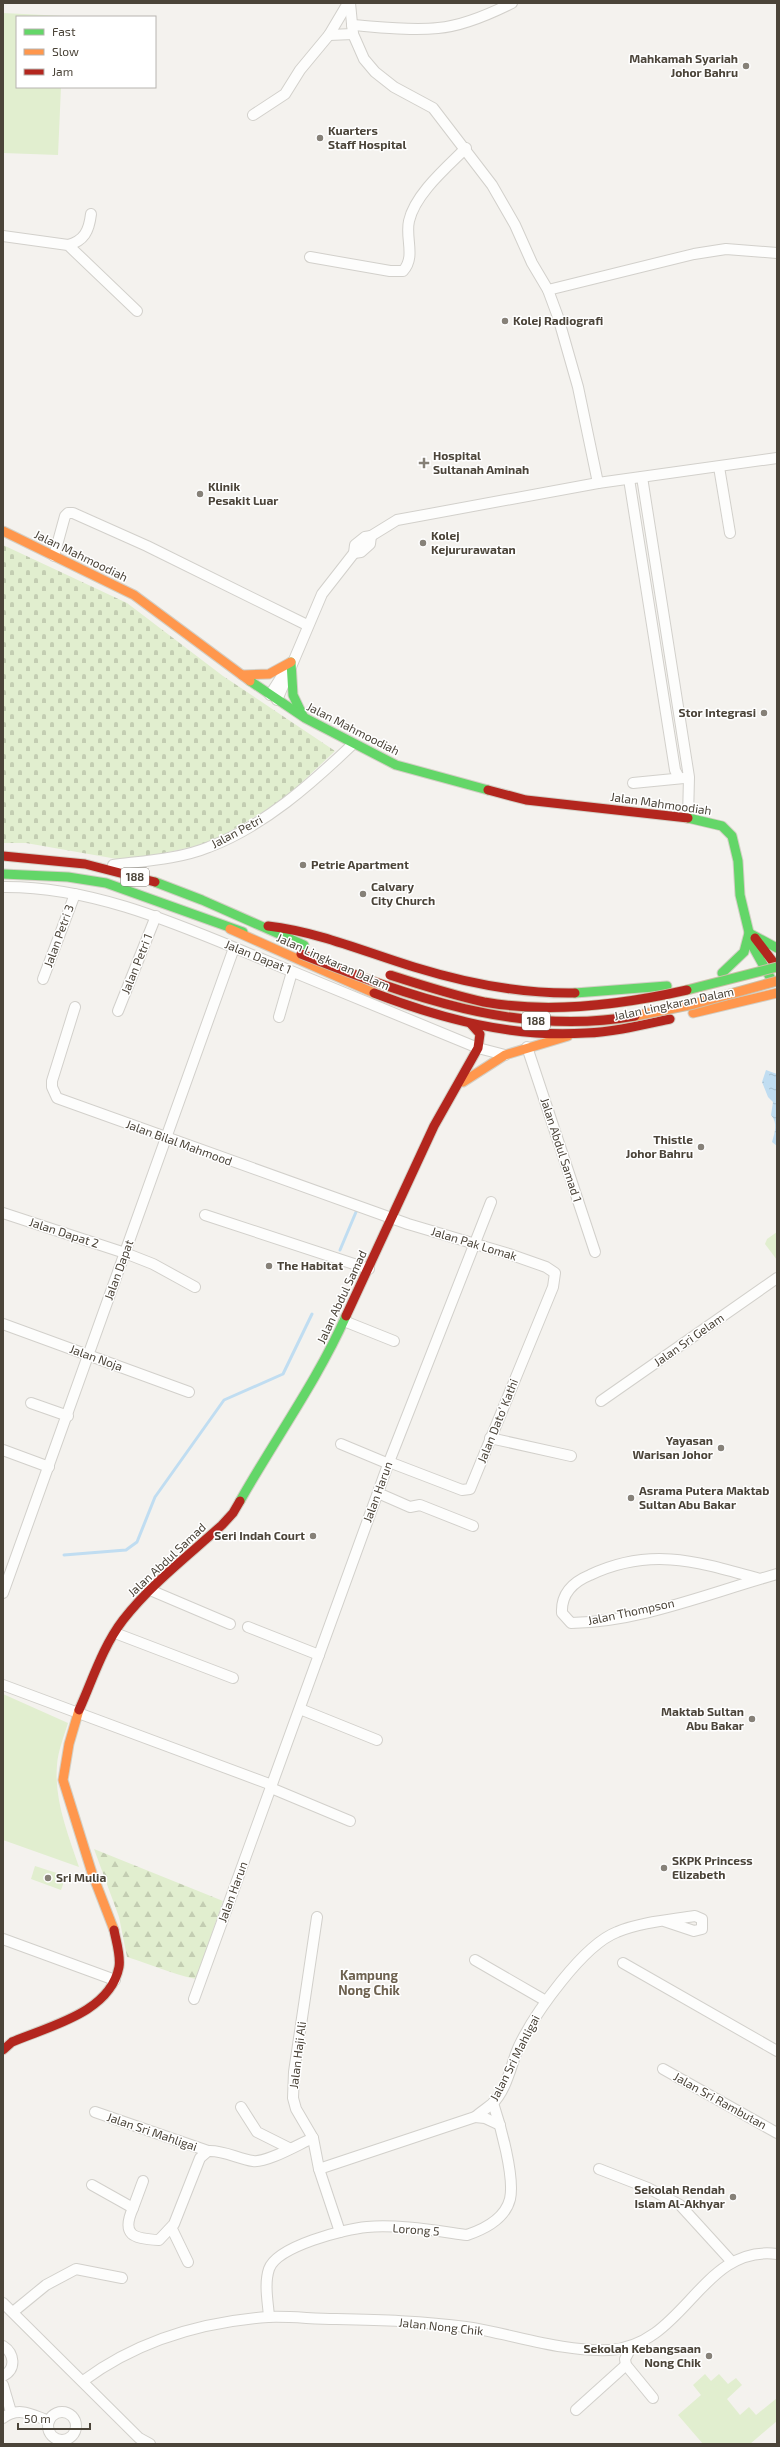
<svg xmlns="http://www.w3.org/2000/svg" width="780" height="2447" font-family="'Exo 2',sans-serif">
<defs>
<pattern id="forest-firs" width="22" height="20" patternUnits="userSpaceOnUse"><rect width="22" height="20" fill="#e1eecf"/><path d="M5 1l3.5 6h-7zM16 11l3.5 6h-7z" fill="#c3cdb2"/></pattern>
<pattern id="cemetery-stones" width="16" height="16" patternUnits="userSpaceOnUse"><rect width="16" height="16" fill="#e1eecf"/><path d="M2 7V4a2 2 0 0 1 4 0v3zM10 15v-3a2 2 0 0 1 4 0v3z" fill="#c3cdb2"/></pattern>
<pattern id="water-ripples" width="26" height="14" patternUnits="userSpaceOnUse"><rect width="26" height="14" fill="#c0ddf1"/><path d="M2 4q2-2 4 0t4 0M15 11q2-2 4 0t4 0" fill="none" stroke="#a6bfcf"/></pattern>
</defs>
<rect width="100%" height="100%" fill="#f4f2ee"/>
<!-- green -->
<g fill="#e1eecf">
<path d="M 3,13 L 64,16 L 17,17 L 17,87 L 61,87 L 58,155 L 3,153 Z"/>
<path d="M 777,1232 L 777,1260 L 765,1244 L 767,1239 Z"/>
<path d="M 3,1694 L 68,1723 C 64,1736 58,1751 57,1765 C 54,1800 68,1834 79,1867 L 3,1840 Z"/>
<path d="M 35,1866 L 66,1876 L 61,1890 L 31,1879 Z"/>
<path d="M 705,2374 L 711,2381 L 719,2374 L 728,2384 L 736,2378 L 742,2385 L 727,2399 L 740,2415 L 749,2407 L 756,2415 L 777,2398 L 777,2421 L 750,2444 L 703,2444 L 678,2415 L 701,2395 L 693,2385 Z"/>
</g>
<!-- forest -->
<path fill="url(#forest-firs)" d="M 94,1849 L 223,1901 L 196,1979 C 172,1974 150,1964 127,1957 L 119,1917 Z"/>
<!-- cemetery -->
<path fill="url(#cemetery-stones)" d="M 3,545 L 127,603 L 223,676 L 335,751 L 283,800 L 210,843 L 155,855 L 117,859 L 26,843 L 3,843 Z"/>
<!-- water -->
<path fill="url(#water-ripples)" d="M 766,1070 L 777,1074 L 777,1146 L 772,1142 C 775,1132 778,1123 771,1115 L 773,1102 L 768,1097 L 762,1082 Z"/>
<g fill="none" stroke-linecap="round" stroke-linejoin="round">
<!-- stream -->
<g stroke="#c0ddf1" stroke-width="3">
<path d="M 340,1250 L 356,1212"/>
<path d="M 64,1555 L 126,1550 L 137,1542 L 155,1497 L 224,1400 L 283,1374 L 312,1314"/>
</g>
<defs>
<g id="street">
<path d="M 350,3 L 353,34 L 364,59 L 375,72 L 394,87 L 433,108 L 492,185 L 515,225 L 532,263 L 548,290 L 558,317 L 578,387 L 598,483"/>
<path d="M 352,25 C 380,27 410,31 438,28 C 463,26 490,14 512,3"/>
<path d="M 329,35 L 353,34"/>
<path d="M 253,115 L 285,94 L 300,70 L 329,35 L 348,3"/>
<path d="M 3,236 L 68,245 L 137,311"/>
<path d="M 68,245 C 84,241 89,231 91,214"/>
<path d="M 310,257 L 390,271 L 403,271 C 416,257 405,238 409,221 C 415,194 447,167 466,148"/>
<path d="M 548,290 L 694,254 L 726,249 L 777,253"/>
<path d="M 719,467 L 730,533"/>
<path d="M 642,477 L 689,777 L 688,818"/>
<path d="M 629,479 L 675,770 L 679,778"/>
<path d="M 354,553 L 361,552 L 370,544 L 371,536"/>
<path d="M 54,556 L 65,516 L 68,513 L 73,513 L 147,546 L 307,625"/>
<path d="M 270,695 L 289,665"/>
<path d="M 277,700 L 322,594 L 354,553 L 355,545 L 365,537 L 371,536 L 397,520 L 598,483 L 777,458"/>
<path d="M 633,783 L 684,778"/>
<path d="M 113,865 C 144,861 180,859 209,847 C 264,826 311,784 353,744"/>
<path d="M 3,887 C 98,886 188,929 274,964 C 342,992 410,1020 478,1048 L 505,1055"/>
<path d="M 43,979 L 75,894"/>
<path d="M 75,1007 L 52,1081 L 52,1087 L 57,1098 L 408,1224 L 509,1254 L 546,1267 L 555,1273 L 553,1287 L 470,1489 L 462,1490 L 389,1462"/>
<path d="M 118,1011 L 156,916"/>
<path d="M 279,1017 L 292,972"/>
<path d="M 527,1047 L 595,1252"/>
<path d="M 3,1213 L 125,1253 L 153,1264 L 195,1287"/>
<path d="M 205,1215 L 369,1269"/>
<path d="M 344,1321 L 394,1341"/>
<path d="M 3,1324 L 189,1392"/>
<path d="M 601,1401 L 777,1278"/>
<path d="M 31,1403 L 68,1416"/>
<path d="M 490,1438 L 571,1456"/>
<path d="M 341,1444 L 389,1464"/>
<path d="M 3,1450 L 49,1467"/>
<path d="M 378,1493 L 410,1507 L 420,1505 L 473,1526"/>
<path d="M 760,1579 C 699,1562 651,1546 590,1575 C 573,1582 561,1594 562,1613 L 571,1623 C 635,1622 699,1597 760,1579 L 777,1574"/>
<path d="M 150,1590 L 230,1624"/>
<path d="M 3,1593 L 234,948"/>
<path d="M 248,1627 L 319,1655"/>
<path d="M 115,1633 L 233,1678"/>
<path d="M 3,1685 L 272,1785"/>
<path d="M 300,1709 L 377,1740"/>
<path d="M 271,1788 L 350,1821"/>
<path d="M 317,1917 L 294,2072 L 293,2098 L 296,2109 L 313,2138 L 319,2169 L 340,2232"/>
<path d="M 3,1939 L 115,1980"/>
<path d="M 475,1960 L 546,2001"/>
<path d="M 623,1963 L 777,2051"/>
<path d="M 194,1999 L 389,1462 L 491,1202"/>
<path d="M 663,2069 L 777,2133"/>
<path d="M 241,2107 L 257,2132 L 289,2148"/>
<path d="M 95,2112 L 208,2151"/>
<path d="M 475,2117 L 485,2118 L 500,2125"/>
<path d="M 319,2169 L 475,2117 C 481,2112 487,2108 492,2104 C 507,2090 511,2064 519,2046 C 535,2013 583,1945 617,1932 C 641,1922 670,1920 695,1916 L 702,1919 L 702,1929 L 694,1931 L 664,1921"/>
<path d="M 599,2169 L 648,2188 L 680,2205 L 732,2262"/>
<path d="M 92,2185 L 133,2208 C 121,2235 133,2239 159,2240 L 174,2224 L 200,2158 L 208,2151 C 224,2150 238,2159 253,2161 C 267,2163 299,2144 313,2138"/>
<path d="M 133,2208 L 143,2181"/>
<path d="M 172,2229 L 188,2262"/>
<path d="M 3,2303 L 139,2438 L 150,2444"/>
<path d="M 13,2312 L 46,2285 L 76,2269 L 122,2278"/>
<path d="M 269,2317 C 268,2302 264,2284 269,2269 C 277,2246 345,2229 367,2227 C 397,2224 437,2231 467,2235 C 485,2229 505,2219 510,2199 C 515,2177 500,2124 493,2103"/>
<path d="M 3,2346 C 14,2353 17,2369 3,2376"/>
<path d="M 632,2346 L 625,2359 L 626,2365 L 653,2398"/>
<path d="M 83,2381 C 137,2341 201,2322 268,2317 C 290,2316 313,2319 335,2319 C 378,2320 423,2321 466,2327 C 513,2334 561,2352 609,2350 C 685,2346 701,2244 777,2254"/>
<path d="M 3,2385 L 11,2412"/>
<path d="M 576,2410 L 626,2365"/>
<circle cx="62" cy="2426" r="14"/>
<path d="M 3,2418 C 19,2406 32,2415 49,2421"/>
</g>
<g id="fast">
<path d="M 291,662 L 293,695 L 303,716"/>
<path d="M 250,681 L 305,718 L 396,765 L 488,790"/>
<path d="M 688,818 L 722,826 L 732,836 L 738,861 L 740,895 L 752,945 L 771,979"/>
<path d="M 3,874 L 68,877 L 106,883 L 243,932"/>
<path d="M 155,882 L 202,900 L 304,945"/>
<path d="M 722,973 L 744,952 L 749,933 L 777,948"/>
<path d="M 575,993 L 667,986"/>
<path d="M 240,1501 C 275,1439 317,1381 346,1316"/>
</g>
<g id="slow">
<path d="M 3,531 L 134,595 L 250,681"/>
<path d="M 242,675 L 269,674 L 291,662"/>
<path d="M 230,929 L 374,993"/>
<path d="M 693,1013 L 777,993"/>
<path d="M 463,1082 L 505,1055 L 568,1036"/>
<path d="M 79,1710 L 69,1744 L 63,1780 L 92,1873 L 114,1930"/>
</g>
<g id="jam">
<path d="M 488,790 L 526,800 L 688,818"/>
<path d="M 3,856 L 85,864 L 155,882"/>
<path d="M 268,926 C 319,932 365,952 414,967 C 466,983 520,994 575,993"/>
<path d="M 755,938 L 777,967"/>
<path d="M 374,993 C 442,1019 513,1038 586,1033 C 614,1032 642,1025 670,1019"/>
<path d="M 346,1316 L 434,1126 L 478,1048 L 480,1034 L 471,1024"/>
<path d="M 79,1710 C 92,1681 103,1646 123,1620 C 151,1584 189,1555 222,1525 L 233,1513 L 240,1501"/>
<path d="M 3,2050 L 12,2042 C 49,2026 110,2013 119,1967 C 121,1956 116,1941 114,1930"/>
</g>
</defs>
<!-- street casing -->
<use href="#street" stroke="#d2d0cb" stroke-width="12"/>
<!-- fast casing -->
<use href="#fast" stroke="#d3cfc5" stroke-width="11"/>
<!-- slow casing -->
<use href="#slow" stroke="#d3cfc5" stroke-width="11"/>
<!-- jam casing -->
<use href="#jam" stroke="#d3cfc5" stroke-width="11"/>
<!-- street -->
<use href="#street" stroke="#fdfdfc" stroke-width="10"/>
<!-- fast -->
<use href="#fast" stroke="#63d668" stroke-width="9"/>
<!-- slow -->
<use href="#slow" stroke="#ff974d" stroke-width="9"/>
<!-- jam -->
<use href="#jam" stroke="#b3261e" stroke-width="9"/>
<defs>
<path id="fast-bridge" d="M 687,990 L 777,967"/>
<path id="slow-bridge" d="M 635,1016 L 694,1004 L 777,981"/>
<g id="jam-bridge">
<path d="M 301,954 C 408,996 518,1037 635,1016"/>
<path d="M 390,975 C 421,985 452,995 484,1002 C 551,1014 621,1005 687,990"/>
</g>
</defs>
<!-- fast-bridge casing -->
<use href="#fast-bridge" stroke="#ccbfa9" stroke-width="11" stroke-linecap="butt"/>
<!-- slow-bridge casing -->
<use href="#slow-bridge" stroke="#ccbfa9" stroke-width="11" stroke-linecap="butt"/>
<!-- jam-bridge casing -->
<use href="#jam-bridge" stroke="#ccbfa9" stroke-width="11" stroke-linecap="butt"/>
<!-- fast-bridge -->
<use href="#fast-bridge" stroke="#63d668" stroke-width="9"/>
<!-- slow-bridge -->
<use href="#slow-bridge" stroke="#ff974d" stroke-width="9"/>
<!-- jam-bridge -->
<use href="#jam-bridge" stroke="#b3261e" stroke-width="9"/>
</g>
<!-- markers -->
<g fill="#868178" stroke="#fff" stroke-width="1.5">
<circle cx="746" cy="66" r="4"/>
<circle cx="320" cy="138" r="4"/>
<circle cx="505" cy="321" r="4"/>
<path d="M422 457h4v4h4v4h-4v4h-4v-4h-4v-4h4z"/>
<circle cx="200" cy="494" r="4"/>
<circle cx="423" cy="543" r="4"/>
<circle cx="764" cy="713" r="4"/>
<circle cx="303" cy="865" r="4"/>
<circle cx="363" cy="894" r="4"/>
<circle cx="701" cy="1147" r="4"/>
<circle cx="269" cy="1266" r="4"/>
<circle cx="721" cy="1448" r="4"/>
<circle cx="631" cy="1498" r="4"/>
<circle cx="313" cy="1536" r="4"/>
<circle cx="752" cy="1719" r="4"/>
<circle cx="664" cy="1868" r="4"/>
<circle cx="48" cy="1878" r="4"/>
<circle cx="733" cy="2197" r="4"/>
<circle cx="709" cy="2356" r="4"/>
</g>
<g text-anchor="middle" stroke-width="3" stroke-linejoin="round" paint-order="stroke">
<!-- shield labels -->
<g fill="#fff" stroke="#817c74" stroke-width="1">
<rect x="121" y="868" width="28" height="18" rx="3"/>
<rect x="522" y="1012" width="28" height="18" rx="3"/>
</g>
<g font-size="11" font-weight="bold" fill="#4b4439">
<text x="135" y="881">188</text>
<text x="536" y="1025">188</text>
</g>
<!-- poi labels -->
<g font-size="12" font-weight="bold" fill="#4b4439" stroke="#fff" text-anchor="start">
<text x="738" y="63" text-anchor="end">Mahkamah Syariah<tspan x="738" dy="14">Johor Bahru</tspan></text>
<text x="328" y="135">Kuarters<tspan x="328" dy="14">Staff Hospital</tspan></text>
<text x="513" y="325">Kolej Radiografi</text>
<text x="433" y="460">Hospital<tspan x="433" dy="14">Sultanah Aminah</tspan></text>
<text x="208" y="491">Klinik<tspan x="208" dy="14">Pesakit Luar</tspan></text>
<text x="431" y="540">Kolej<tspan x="431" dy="14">Kejururawatan</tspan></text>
<text x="756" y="717" text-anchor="end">Stor Integrasi</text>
<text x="311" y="869">Petrie Apartment</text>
<text x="371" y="891">Calvary<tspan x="371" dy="14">City Church</tspan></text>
<text x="693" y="1144" text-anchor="end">Thistle<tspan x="693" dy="14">Johor Bahru</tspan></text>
<text x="277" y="1270">The Habitat</text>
<text x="713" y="1445" text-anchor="end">Yayasan<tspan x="713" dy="14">Warisan Johor</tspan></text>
<text x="639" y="1495">Asrama Putera Maktab<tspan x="639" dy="14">Sultan Abu Bakar</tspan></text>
<text x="305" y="1540" text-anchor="end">Seri Indah Court</text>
<text x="744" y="1716" text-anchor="end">Maktab Sultan<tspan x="744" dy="14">Abu Bakar</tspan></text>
<text x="672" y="1865">SKPK Princess<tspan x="672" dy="14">Elizabeth</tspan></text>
<text x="56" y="1882">Sri Mulia</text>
<text x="725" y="2194" text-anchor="end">Sekolah Rendah<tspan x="725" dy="14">Islam Al-Akhyar</tspan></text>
<text x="701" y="2353" text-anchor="end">Sekolah Kebangsaan<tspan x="701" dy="14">Nong Chik</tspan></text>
</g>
<!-- street labels -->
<g font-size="12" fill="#4b4439" stroke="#fff">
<text transform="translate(81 556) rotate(26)" y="4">Jalan Mahmoodiah</text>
<text transform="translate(353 729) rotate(27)" y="4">Jalan Mahmoodiah</text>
<text transform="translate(661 804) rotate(8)" y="4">Jalan Mahmoodiah</text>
<text transform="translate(237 832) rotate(-28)" y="4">Jalan Petri</text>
<text transform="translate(59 936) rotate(-70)" y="4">Jalan Petri 3</text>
<text transform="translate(258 957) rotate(22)" y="4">Jalan Dapat 1</text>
<text transform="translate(333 962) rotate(24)" y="4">Jalan Lingkaran Dalam</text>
<text transform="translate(137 964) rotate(-68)" y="4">Jalan Petri 1</text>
<text transform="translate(674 1004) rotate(-12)" y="4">Jalan Lingkaran Dalam</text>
<text transform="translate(179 1143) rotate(20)" y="4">Jalan Bilal Mahmood</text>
<text transform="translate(561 1150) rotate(72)" y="4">Jalan Abdul Samad 1</text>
<text transform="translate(64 1233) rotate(18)" y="4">Jalan Dapat 2</text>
<text transform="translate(474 1244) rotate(17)" y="4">Jalan Pak Lomak</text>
<text transform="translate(119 1270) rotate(-70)" y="4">Jalan Dapat</text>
<text transform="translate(342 1297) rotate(-65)" y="4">Jalan Abdul Samad</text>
<text transform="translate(689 1340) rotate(-35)" y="4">Jalan Sri Gelam</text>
<text transform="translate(96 1358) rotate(20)" y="4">Jalan Noja</text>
<text transform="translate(498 1421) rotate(-68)" y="4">Jalan Dato’ Kathi</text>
<text transform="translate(378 1492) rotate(-70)" y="4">Jalan Harun</text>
<text transform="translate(167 1560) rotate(-43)" y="4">Jalan Abdul Samad</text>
<text transform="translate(631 1612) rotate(-12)" y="4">Jalan Thompson</text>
<text transform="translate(233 1892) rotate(-70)" y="4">Jalan Harun</text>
<text transform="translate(298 2055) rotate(-83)" y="4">Jalan Haji Ali</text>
<text transform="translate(515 2058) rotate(-63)" y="4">Jalan Sri Mahligai</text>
<text transform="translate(720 2101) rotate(29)" y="4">Jalan Sri Rambutan</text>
<text transform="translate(152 2132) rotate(19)" y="4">Jalan Sri Mahligai</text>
<text transform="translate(416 2230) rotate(4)" y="4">Lorong 5</text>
<text transform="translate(441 2327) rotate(6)" y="4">Jalan Nong Chik</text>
</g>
<!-- neighbourhood labels -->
<g font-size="13" font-weight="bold" fill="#6e6250" stroke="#fff">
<text x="369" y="1980">Kampung<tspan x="369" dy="15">Nong Chik</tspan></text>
</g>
</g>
<!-- border -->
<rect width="780" height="2447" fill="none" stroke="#4b4439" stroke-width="8"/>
<!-- legend -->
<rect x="16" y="16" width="140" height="72" fill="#ffffff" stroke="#b7b4b0"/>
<rect x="24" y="29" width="20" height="6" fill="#63d668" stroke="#b7b4b0"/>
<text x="52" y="36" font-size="12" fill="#4b4439">Fast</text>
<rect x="24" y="49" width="20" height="6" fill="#ff974d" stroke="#b7b4b0"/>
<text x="52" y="56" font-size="12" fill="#4b4439">Slow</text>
<rect x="24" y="69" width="20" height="6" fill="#b3261e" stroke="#b7b4b0"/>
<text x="52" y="76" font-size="12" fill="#4b4439">Jam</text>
<!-- scale -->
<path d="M18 2423v6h72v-6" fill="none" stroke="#4b4439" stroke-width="2"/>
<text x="24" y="2423" font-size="12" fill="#4b4439" stroke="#ffffff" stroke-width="3" paint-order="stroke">50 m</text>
</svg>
